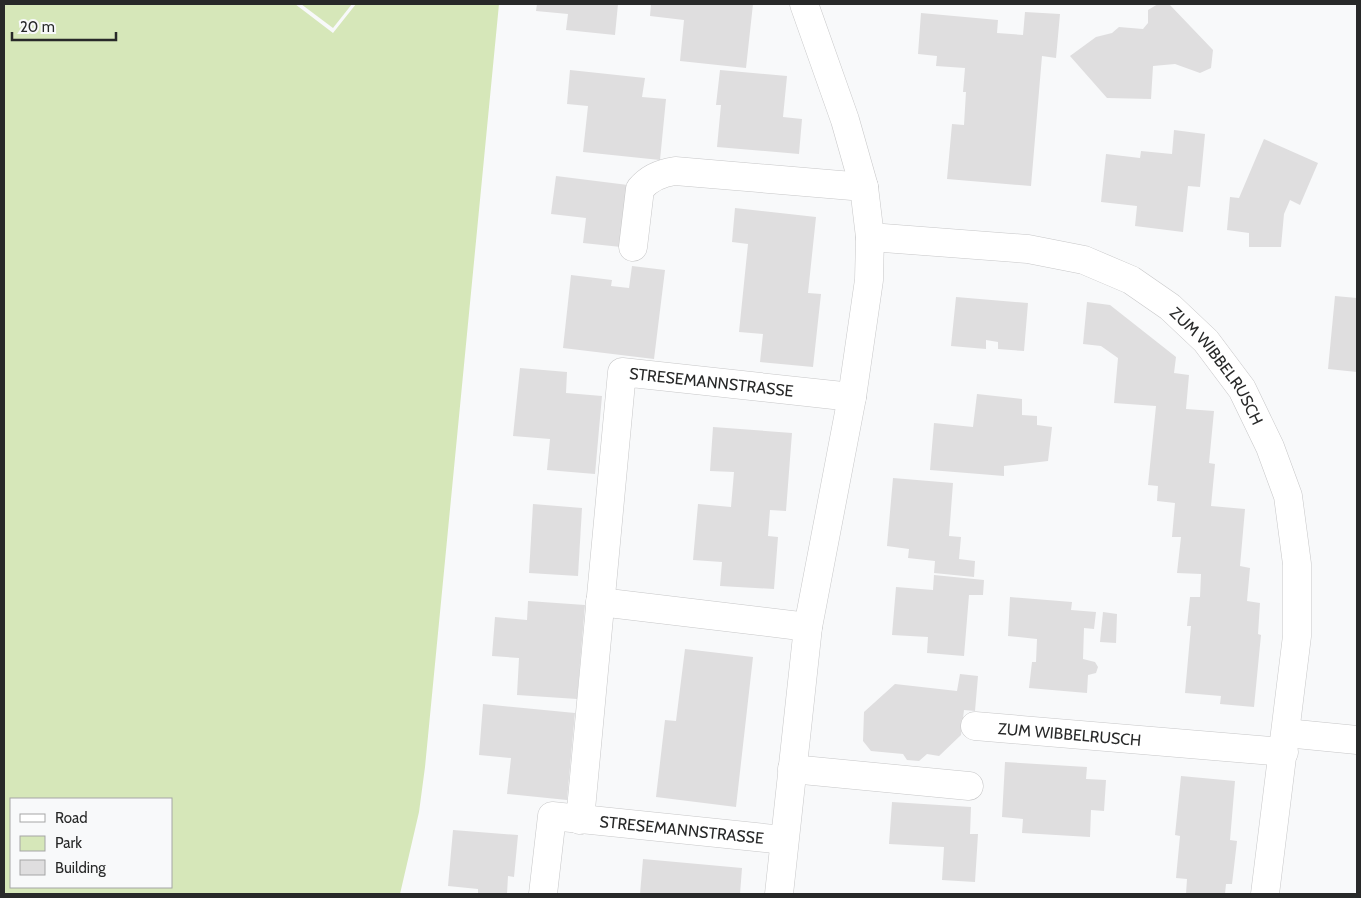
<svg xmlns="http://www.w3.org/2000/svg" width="1361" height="898" font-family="Cabin,sans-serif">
<rect width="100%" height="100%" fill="#f8f9fa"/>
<!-- green -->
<g fill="#d6e7b9" fill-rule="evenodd">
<path d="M 4,4 L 295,4 L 333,33 L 356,4 L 499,4 L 425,767 L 419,812 L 400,894 L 4,894 ZM 171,799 L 171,887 L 11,887 L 11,799 Z"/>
<path d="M 301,4 L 352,4 L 333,28 Z"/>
</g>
<!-- building -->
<g fill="#dfdedf">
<path d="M 537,4 L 618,4 L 615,35 L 566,30 L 568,14 L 536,11 Z"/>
<path d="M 651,4 L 753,4 L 746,68 L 680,61 L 684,20 L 650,16 Z"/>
<path d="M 1158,4 L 1169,4 L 1213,50 L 1211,68 L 1200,73 L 1175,64 L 1153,66 L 1151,99 L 1107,98 L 1070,56 L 1096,37 L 1112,33 L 1119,27 L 1143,29 L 1148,23 L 1148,10 Z"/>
<path d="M 1025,12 L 1060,14 L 1056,58 L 1042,56 L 1031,186 L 947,179 L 952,124 L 964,125 L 966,92 L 963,92 L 965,68 L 936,66 L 937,56 L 918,54 L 921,13 L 998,20 L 997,33 L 1023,35 Z"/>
<path d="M 570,70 L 645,78 L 642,97 L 666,99 L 660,160 L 583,152 L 588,106 L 567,104 Z"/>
<path d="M 720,70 L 787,76 L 783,117 L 802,119 L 799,154 L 717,147 L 721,105 L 716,105 Z"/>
<path d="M 1174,130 L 1205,134 L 1200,187 L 1188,186 L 1183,232 L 1135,226 L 1137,206 L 1101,202 L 1106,154 L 1140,158 L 1141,151 L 1172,154 Z"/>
<path d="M 1264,139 L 1318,163 L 1300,205 L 1290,200 L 1284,214 L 1281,247 L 1249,247 L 1249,233 L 1227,230 L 1230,197 L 1239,198 Z"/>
<path d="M 556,176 L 628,185 L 621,247 L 583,243 L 586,218 L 551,214 Z"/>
<path d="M 735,208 L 816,217 L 808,293 L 821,294 L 813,367 L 760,362 L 763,334 L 739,332 L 748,244 L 732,242 Z"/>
<path d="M 632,266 L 665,270 L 654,359 L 563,348 L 571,275 L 612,280 L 611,286 L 629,288 Z"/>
<path d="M 1335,296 L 1357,298 L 1357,372 L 1328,369 Z"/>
<path d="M 956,297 L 1028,303 L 1024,351 L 998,349 L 998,342 L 986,340 L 986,349 L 951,346 Z"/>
<path d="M 1087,302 L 1110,305 L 1176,357 L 1174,373 L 1189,375 L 1186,409 L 1214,411 L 1209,463 L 1215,464 L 1211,506 L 1245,509 L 1240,566 L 1250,568 L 1247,601 L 1260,603 L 1258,634 L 1261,635 L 1254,707 L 1220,704 L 1221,696 L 1185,693 L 1191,626 L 1187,626 L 1190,597 L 1200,597 L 1201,574 L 1177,573 L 1181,537 L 1172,537 L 1175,503 L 1157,501 L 1158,486 L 1148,485 L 1156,406 L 1114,403 L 1118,358 L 1101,346 L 1083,344 Z"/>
<path d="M 520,368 L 567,372 L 566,393 L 602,396 L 595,474 L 547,470 L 550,439 L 513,436 Z"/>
<path d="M 977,394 L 1022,399 L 1022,415 L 1037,416 L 1037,425 L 1052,427 L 1048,461 L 1004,466 L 1004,476 L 930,470 L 934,423 L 973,427 Z"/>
<path d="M 713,427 L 792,433 L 786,511 L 770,510 L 768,536 L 778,537 L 774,589 L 720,586 L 722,562 L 693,560 L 698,504 L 731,507 L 734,472 L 710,471 Z"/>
<path d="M 893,478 L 953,483 L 949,536 L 961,537 L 959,559 L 975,561 L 974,577 L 934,573 L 935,561 L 908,558 L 909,549 L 887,546 Z"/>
<path d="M 533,504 L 582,508 L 578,576 L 529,573 Z"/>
<path d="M 934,575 L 984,580 L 983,595 L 969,595 L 964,656 L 927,653 L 928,637 L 892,635 L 896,587 L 933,590 Z"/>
<path d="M 1010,597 L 1072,602 L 1071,610 L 1096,612 L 1094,629 L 1084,628 L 1083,659 L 1095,662 L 1098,667 L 1096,673 L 1088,675 L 1087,693 L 1029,688 L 1032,662 L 1036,662 L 1037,639 L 1008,636 Z"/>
<path d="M 528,601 L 585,605 L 577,699 L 517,695 L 519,658 L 492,656 L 495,617 L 527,620 Z"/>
<path d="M 1103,612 L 1117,614 L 1116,643 L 1100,642 Z"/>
<path d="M 685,649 L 753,657 L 736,807 L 656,797 L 665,720 L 676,721 Z"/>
<path d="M 960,674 L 978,676 L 975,711 L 964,710 L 961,735 L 939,756 L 927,754 L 919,761 L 907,760 L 903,754 L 871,751 L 863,741 L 864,712 L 895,684 L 957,691 Z"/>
<path d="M 483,704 L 575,713 L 567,800 L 507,794 L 511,758 L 479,755 Z"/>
<path d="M 1005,762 L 1087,767 L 1086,779 L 1106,780 L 1104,811 L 1091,810 L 1090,837 L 1022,833 L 1023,819 L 1002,817 Z"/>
<path d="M 1181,776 L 1235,781 L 1230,840 L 1237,841 L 1232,884 L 1226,884 L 1225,894 L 1186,894 L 1187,879 L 1176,878 L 1180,836 L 1175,835 Z"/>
<path d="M 892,802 L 971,807 L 970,834 L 978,834 L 975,882 L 942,880 L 944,847 L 889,844 Z"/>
<path d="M 453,830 L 518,835 L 514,877 L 508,876 L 507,894 L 478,894 L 478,889 L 448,886 Z"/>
<path d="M 643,859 L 742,868 L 740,894 L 640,894 Z"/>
</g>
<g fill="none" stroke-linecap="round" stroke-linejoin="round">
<defs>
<g id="minor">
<path id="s1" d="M 870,237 L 1028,249 L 1084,260 L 1131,280 L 1170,307 L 1206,341 L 1242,389 L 1270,447 L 1288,496 L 1297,564 L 1297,636 L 1265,894"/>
<path d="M 633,247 L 640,189 C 649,178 661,173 675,171 L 864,187"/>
<path d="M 600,602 L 808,627"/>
<path id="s2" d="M 975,726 L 1284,752"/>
<path d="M 1286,733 L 1357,740"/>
<path d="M 792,769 L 969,786"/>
<path id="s3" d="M 580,820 L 622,372 L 852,397"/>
<path id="s4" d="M 543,894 L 552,816 L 784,840"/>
<path d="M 779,894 L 808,627 L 852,397 L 869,280 L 870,237 L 864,187 L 845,120 L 804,4"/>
</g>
</defs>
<!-- minor casing -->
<use href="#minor" stroke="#c7c7c8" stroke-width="29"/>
<!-- minor -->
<use href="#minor" stroke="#fff" stroke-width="28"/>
</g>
<g text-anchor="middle" stroke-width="4.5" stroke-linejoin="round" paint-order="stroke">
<!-- street labels -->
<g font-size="16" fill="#282929" stroke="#f8f9fa">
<text dy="6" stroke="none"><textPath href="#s1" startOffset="390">ZUM WIBBELRUSCH</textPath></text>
<text dy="6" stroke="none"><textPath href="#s3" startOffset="540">STRESEMANNSTRASSE</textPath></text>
<text dy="6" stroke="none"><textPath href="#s2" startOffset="95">ZUM WIBBELRUSCH</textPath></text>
<text dy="6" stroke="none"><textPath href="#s4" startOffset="209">STRESEMANNSTRASSE</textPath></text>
</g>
</g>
<!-- border -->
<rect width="1361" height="898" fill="none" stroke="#282929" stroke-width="10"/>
<!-- legend -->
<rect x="10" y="798" width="162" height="90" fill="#f8f9fa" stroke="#a5a6a6"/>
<rect x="20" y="814" width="25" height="8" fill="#ffffff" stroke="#a5a6a6"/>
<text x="55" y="823" font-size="15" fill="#282929">Road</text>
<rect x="20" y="836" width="25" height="15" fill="#d6e7b9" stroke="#a5a6a6"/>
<text x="55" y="848" font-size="15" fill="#282929">Park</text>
<rect x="20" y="860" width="25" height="15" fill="#dfdedf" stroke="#a5a6a6"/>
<text x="55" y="873" font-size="15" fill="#282929">Building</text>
<!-- scale -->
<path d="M12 32v8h104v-8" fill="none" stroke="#282929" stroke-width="2.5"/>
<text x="20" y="32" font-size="15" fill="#282929" stroke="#f8f9fa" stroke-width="4" paint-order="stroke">20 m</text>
</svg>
